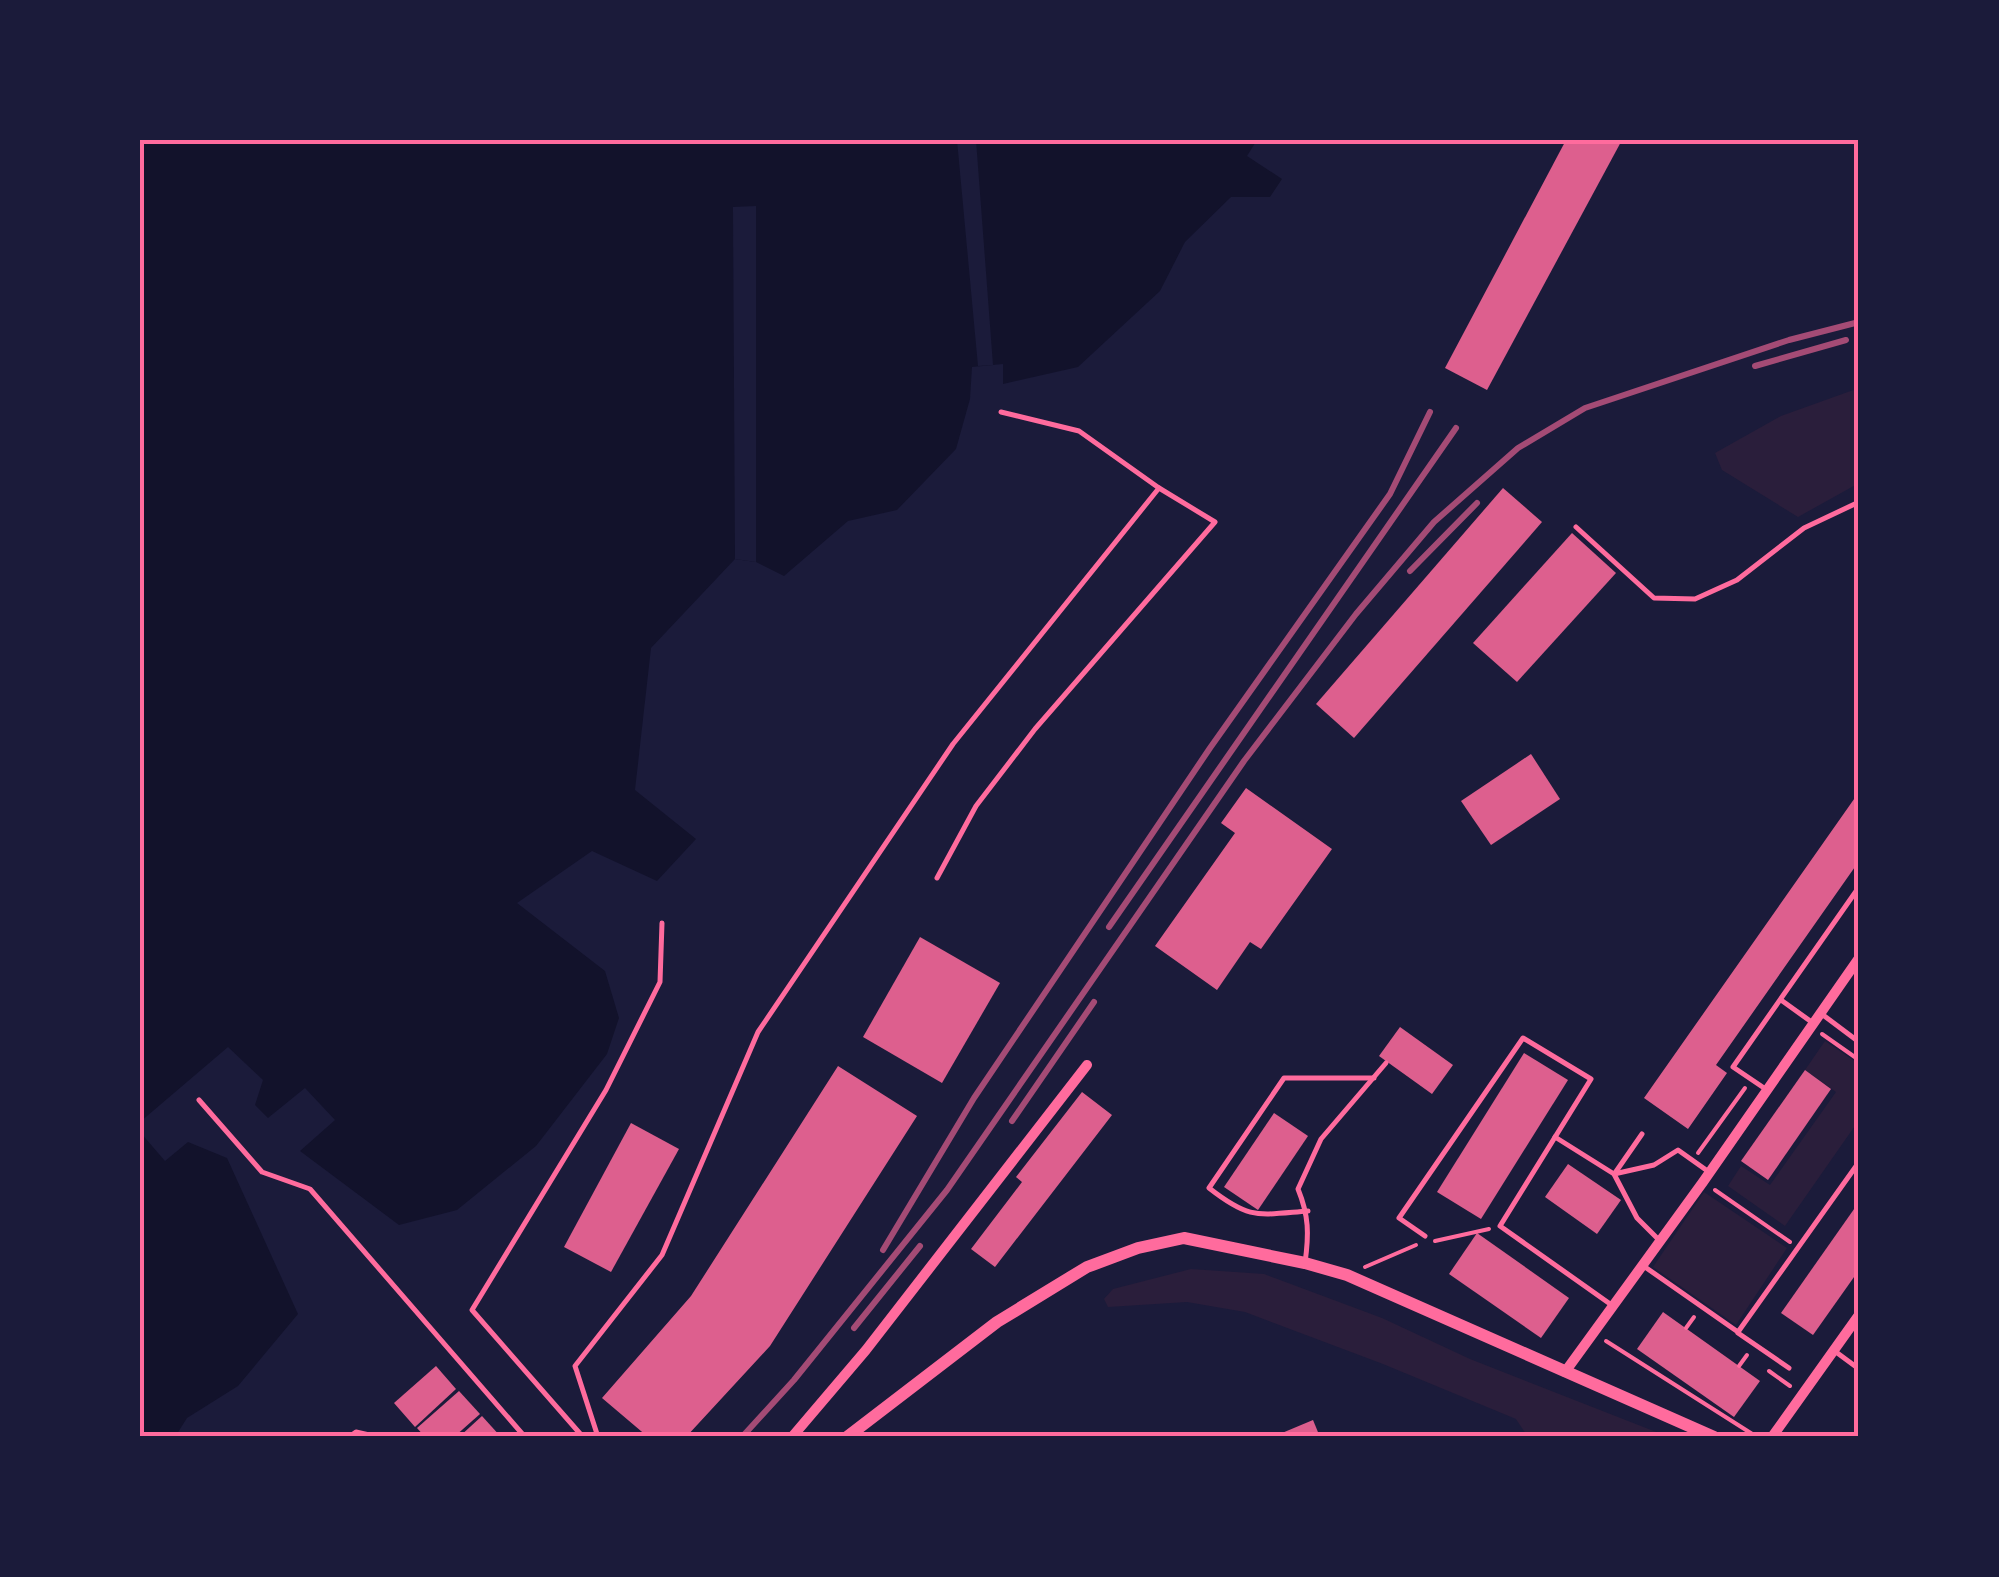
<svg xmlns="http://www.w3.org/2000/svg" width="1999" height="1577" font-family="Literata,serif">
<rect width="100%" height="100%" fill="#1b1b3a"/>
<!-- green -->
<g fill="#2a1e3b">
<path d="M 1859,388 L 1859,483 L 1798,517 L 1722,470 L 1715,453 L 1781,416 Z"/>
<path d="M 1825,1041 L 1859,1064 L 1859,1120 L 1785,1226 L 1728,1186 L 1741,1166 L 1770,1185 L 1836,1092 L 1805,1070 Z"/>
<path d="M 1704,1192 L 1787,1248 L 1736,1325 L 1653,1267 Z"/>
<path d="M 1191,1269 L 1264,1274 L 1382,1318 L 1470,1359 L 1669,1437 L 1528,1437 L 1516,1419 L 1383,1364 L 1245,1312 L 1187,1302 L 1108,1307 L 1104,1299 L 1113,1289 Z"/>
</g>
<!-- water -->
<g fill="#12122b">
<path d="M 140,140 L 1257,140 L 1247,156 L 1282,179 L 1270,197 L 1231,197 L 1185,242 L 1160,291 L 1078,367 L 1003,384 L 1003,364 L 972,367 L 970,399 L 956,449 L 897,510 L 848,521 L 784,576 L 756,562 L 735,559 L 651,648 L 635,790 L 696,839 L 657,881 L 592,851 L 517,903 L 605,971 L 619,1018 L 607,1054 L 536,1146 L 457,1210 L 399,1225 L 300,1151 L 335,1120 L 305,1088 L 268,1118 L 255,1105 L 263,1080 L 228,1047 L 140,1122 Z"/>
<path d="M 140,1132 L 165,1161 L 188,1142 L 227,1158 L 298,1314 L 238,1386 L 187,1418 L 175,1437 L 140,1437 Z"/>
</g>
<!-- pier -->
<g fill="#1b1b3a">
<path d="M 957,140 L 976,140 L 993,365 L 978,366 Z"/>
<path d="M 756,206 L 756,562 L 735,559 L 733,207 Z"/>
</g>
<!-- building -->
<g fill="#dd5f8e">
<path d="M 1566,140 L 1622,140 L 1487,390 L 1445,368 Z"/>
<path d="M 1503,488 L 1542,522 L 1354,738 L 1316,704 Z"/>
<path d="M 1572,533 L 1616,573 L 1517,682 L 1473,643 Z"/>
<path d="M 1531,754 L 1560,799 L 1491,845 L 1461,801 Z"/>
<path d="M 1246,788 L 1332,849 L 1261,949 L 1250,942 L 1217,990 L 1155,946 L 1235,833 L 1221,823 Z"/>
<path d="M 1859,792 L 1859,865 L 1857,864 L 1716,1065 L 1727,1073 L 1688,1129 L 1644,1098 Z"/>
<path d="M 920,937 L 1000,983 L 942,1083 L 863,1037 Z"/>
<path d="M 1400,1027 L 1453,1065 L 1432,1094 L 1379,1056 Z"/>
<path d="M 1524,1053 L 1568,1080 L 1481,1219 L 1437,1192 Z"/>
<path d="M 838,1066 L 917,1116 L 770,1346 L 686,1437 L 648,1437 L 602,1398 L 691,1296 Z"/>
<path d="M 1805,1070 L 1831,1089 L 1768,1180 L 1741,1161 Z"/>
<path d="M 1082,1092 L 1112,1115 L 995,1267 L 971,1249 L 1022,1182 L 1016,1177 Z"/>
<path d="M 1274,1113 L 1308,1136 L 1258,1210 L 1224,1187 Z"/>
<path d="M 631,1123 L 679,1149 L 611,1272 L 564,1247 Z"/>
<path d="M 1568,1164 L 1621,1200 L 1597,1234 L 1545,1197 Z"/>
<path d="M 1859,1202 L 1859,1270 L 1813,1335 L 1781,1313 Z"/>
<path d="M 1477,1233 L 1569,1298 L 1541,1338 L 1449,1274 Z"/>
<path d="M 1663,1312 L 1760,1381 L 1734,1417 L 1637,1349 Z"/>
<path d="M 436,1366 L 456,1389 L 415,1427 L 394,1403 Z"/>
<path d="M 459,1391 L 480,1414 L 454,1437 L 425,1437 L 417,1428 Z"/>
<path d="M 482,1416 L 501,1437 L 459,1437 Z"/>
<path d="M 1313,1420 L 1320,1437 L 1284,1437 L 1282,1433 Z"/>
</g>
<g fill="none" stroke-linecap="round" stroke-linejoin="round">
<!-- path -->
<g stroke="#ff6b9d" stroke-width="4">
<path d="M 1822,1034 L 1859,1060"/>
<path d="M 1698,1153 L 1745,1088"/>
<path d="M 1715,1190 L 1790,1242"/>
<path d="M 1435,1241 L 1489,1229"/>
<path d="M 1365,1267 L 1416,1245"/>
<path d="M 1686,1328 L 1694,1317"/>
<path d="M 1606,1341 L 1757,1437"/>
<path d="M 1739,1366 L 1747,1355"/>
<path d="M 1769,1371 L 1790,1386"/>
</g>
<!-- service -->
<g stroke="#ff6b9d" stroke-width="5">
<path d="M 1576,527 L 1654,598 L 1695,599 L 1737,580 L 1804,528 L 1859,502"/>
<path d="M 937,878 L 976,806 L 1035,729 L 1215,522 L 1159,488"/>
<path d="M 1781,1000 L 1813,1023"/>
<path d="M 1823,1015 L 1859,1042"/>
<path d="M 1767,1090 L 1733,1067 L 1859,887"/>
<path d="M 199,1100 L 262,1172 L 310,1189 L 525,1437"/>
<path d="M 1555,1137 L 1614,1174 L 1637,1218 L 1660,1241"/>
<path d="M 1615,1173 L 1642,1134"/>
<path d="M 1614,1174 L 1654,1165 L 1678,1150 L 1709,1172"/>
<path d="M 1308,1211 C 1257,1215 1250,1220 1209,1188 L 1284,1078 L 1374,1078"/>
<path d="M 1425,1236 L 1399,1218 L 1523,1038 L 1591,1079 L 1500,1226 L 1613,1306"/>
<path d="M 1305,1263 C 1309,1234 1309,1216 1298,1189 L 1321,1139 L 1386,1063"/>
<path d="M 1645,1267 L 1738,1332 L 1859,1162"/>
<path d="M 1738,1333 L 1789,1368"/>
<path d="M 1836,1352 L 1859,1369"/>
<path d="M 349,1437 L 356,1432 L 378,1437"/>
<path d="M 583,1437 L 472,1310 L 606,1090 L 660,982 L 662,923"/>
<path d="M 598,1437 L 575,1366 L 662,1255 L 758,1032 L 953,744 L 1159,488 L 1079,431 L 1001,412"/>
</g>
<!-- minor -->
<g stroke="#ff6b9d" stroke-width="10">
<path d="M 1565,1372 L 1703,1182 L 1859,958"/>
<path d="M 792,1437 L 866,1350 L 1087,1065"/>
<path d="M 1772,1437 L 1859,1315"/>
</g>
<!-- tertiary -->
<path stroke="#ff6b9d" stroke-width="12" d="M 847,1437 L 997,1322 L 1087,1267 L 1138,1248 L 1184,1238 L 1305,1263 L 1347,1275 L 1714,1437"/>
<!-- rail -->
<g stroke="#a44b75" stroke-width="6">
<path d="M 1755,366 L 1846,340"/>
<path d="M 1410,571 L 1477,503"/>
<path d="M 1109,927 L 1456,428"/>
<path d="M 1012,1121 L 1094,1002"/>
<path d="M 883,1250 L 974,1098 L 1210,748 L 1390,494 L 1430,412"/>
<path d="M 854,1328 L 920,1246"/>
<path d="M 742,1437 L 794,1380 L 947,1190 L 1244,761 L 1356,614 L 1434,522 L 1518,448 L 1585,408 L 1789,340 L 1859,322"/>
</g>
</g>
<!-- border -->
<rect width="1999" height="1577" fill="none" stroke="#1b1b3a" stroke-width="285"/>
<rect x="142" y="142" width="1714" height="1292" fill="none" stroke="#ff6b9d" stroke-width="4"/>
</svg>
